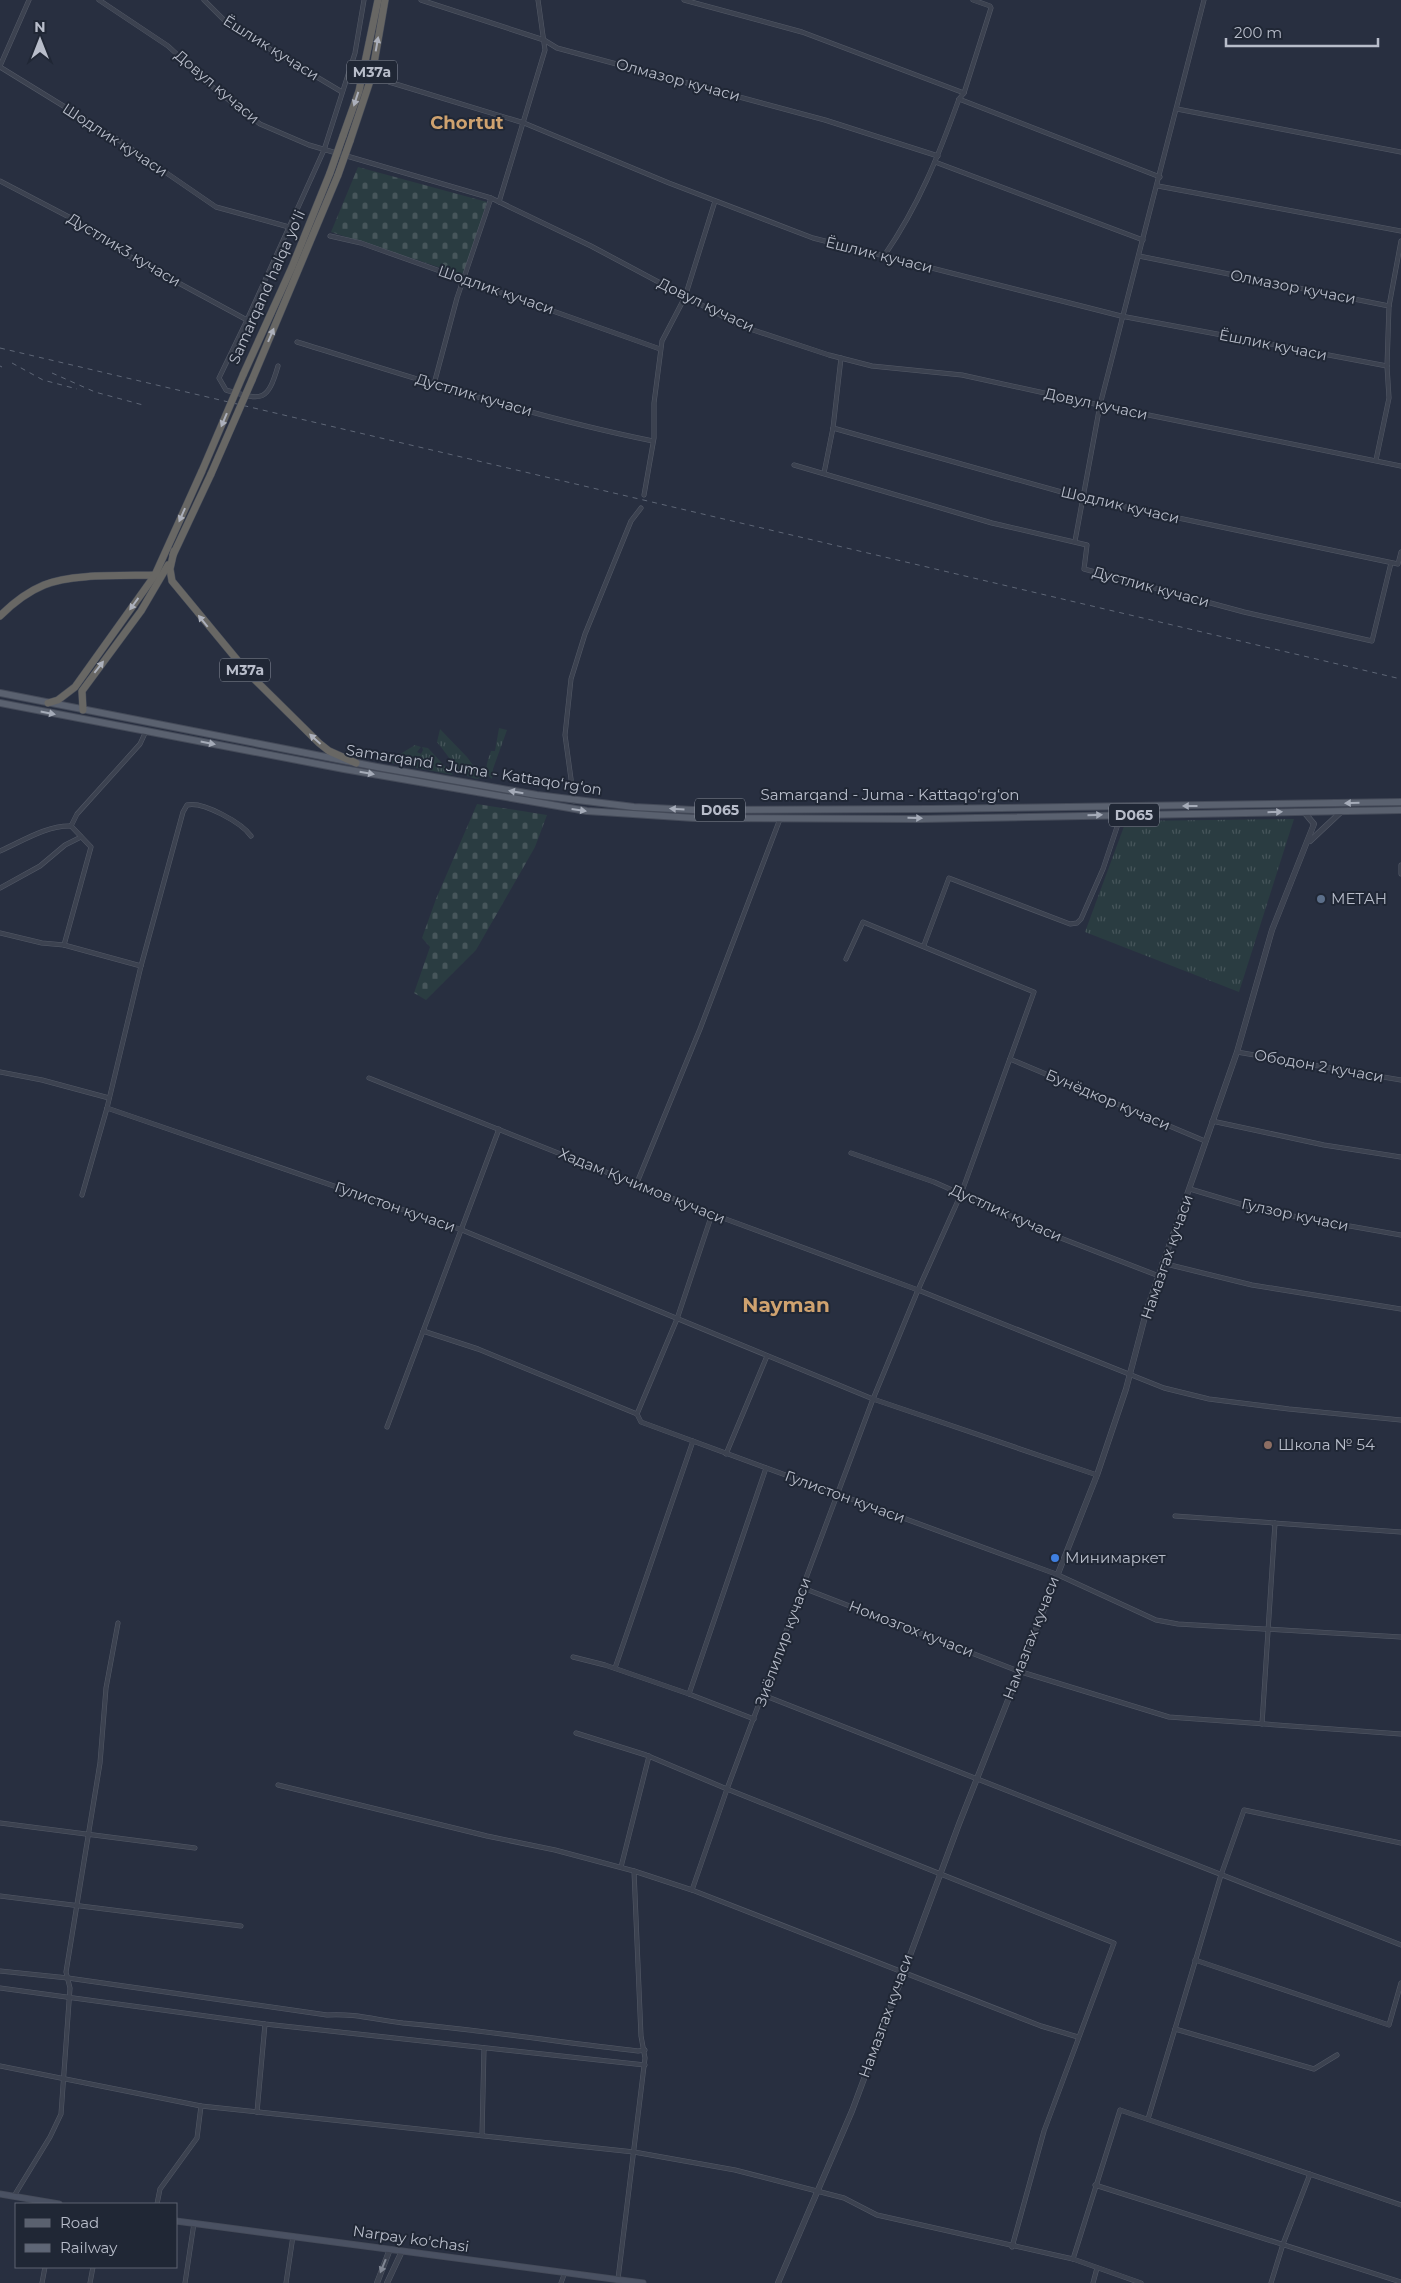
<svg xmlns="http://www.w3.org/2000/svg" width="1401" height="2283" font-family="Montserrat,sans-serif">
<defs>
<pattern id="grass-tufts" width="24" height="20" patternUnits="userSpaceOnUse" patternTransform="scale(1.25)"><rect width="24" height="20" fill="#2a3c41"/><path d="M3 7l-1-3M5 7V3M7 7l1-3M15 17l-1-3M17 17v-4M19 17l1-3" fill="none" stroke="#47565b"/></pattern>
<pattern id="cemetery-stones" width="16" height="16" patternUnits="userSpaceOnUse" patternTransform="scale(1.25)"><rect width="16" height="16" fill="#2a3c41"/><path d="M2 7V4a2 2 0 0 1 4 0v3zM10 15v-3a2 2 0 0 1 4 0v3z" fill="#47565b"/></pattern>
</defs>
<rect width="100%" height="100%" fill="#282f40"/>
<!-- grass -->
<g fill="url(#grass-tufts)">
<path d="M 499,728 L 507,730 L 493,769 L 492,779 C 482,771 488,761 491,751 L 495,751 Z"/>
<path d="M 440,729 L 467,757 L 481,776 L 478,779 C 460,778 448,755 437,742 Z"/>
<path d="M 415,745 L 421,747 L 417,752 L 421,754 L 423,750 L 422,747 L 428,748 L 453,775 L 387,762 Z"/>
<path d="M 1294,819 L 1239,992 L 1085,932 L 1126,821 Z"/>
</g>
<!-- cemetery -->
<g fill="url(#cemetery-stones)">
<path d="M 358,167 L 487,202 L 463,275 L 331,232 Z"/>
<path d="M 477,804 L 547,815 L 535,847 L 476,950 L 426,1000 L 414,993 L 430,947 L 422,938 L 436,899 Z"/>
</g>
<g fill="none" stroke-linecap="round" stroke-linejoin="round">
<defs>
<g id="minor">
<path d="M 99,0 L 168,46 L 216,90 L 260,124 L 309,145 L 491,198 L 591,246 L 741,326 L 829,355 L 872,366 L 962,375 L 1104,406 L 1401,466"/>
<path d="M 204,0 L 228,24 L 342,92"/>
<path d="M 421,0 L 544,40 L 557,48 L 825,120 L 938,156"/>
<path d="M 684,0 L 802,32 L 964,93"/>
<path d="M 0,66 L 29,0"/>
<path d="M 0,67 L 117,139 L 216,207 L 289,227"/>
<path d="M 389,82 L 524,123 L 669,183 L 813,238 L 1121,316 L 1387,366"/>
<path d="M 959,99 L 1160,177"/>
<path d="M 1177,109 L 1401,152"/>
<path d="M 935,162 L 1143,240"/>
<path d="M 0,181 L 69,217 L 125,254 L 247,320"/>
<path d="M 1158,186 L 1401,231"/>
<path d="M 499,202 L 545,50 L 538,0"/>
<path d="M 330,236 L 361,243 L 660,349"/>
<path d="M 884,256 C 919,205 938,157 959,99 L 964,93 L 991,8 L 990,6 L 973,0"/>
<path d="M 1139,256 L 1389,306 L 1387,366 L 1389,398 L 1376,460"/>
<path d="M 1389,306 L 1401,241"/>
<path d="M 297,342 C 415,378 533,417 653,441"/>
<path d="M 278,366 C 267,404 261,400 226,390 L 219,378 L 247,320 L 324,150 L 355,53 L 364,0"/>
<path d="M 434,384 L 457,298 L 491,198"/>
<path d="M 833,428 L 1083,498 L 1398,564 L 1401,552"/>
<path d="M 794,465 L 992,523 L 1087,545 L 1084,569 L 1244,612 L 1372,641 L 1391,563"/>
<path d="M 824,473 L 833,428 L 841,358"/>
<path d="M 644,495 L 654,438 L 654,403 L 662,341 L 685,297 L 715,201"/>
<path d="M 1075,541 L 1100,405 L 1204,0"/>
<path d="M 574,801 L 565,735 L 571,679 L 585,634 L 631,521 L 641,508"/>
<path d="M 0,851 C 21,842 47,825 71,826"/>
<path d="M 1401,865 L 1401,874"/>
<path d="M 0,888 L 40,866 L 65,845 L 81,837"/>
<path d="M 0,933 L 42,943 L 64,945 L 141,966"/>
<path d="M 64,945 L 91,847 L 71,826 L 77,814 L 140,744 L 146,731"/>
<path d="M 924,945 L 949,878 L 1070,924 L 1077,923 L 1081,919 L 1103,869 L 1121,815"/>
<path d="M 1237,1052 L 1401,1080"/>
<path d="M 1010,1059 L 1205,1141"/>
<path d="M 0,1072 L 42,1080 L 109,1098"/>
<path d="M 369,1078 L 712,1214 L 918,1290 L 1164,1388 L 1209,1399 L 1289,1409 L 1401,1420"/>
<path d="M 107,1108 L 462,1230 L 873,1399 L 1097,1475"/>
<path d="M 1212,1121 L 1324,1145 L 1401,1157"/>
<path d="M 851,1153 L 934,1182 L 1058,1237 L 1159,1276"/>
<path d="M 636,1185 L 700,1029 L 780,819"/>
<path d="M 1190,1189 L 1264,1211 L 1401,1235"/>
<path d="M 82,1195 L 107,1108 L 141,966 L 183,812 L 187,805 C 203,801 242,823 251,836"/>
<path d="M 1162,1263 L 1252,1285 L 1401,1309"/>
<path d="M 423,1331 L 478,1349 L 637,1414"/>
<path d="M 637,1414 L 641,1422 L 1056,1574 L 1156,1620 L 1178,1624 L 1401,1637"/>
<path d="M 637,1414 L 677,1319 L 712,1214"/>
<path d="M 387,1427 L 499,1129"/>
<path d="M 726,1454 L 767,1356"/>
<path d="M 1175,1516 L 1401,1532"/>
<path d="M 803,1588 L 1018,1671 L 1169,1717 L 1401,1734"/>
<path d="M 573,1657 L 605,1665 L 689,1694 L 766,1468"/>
<path d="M 615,1668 L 693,1441"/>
<path d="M 689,1694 L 754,1719"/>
<path d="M 763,1695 L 1401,1945"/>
<path d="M 1262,1724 L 1275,1523"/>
<path d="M 576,1733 L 646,1755 L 727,1789 L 1114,1943 L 1044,2131 L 1012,2247"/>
<path d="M 278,1785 L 487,1836 L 555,1850 L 634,1871 L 692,1890 L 1041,2026 L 1078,2037"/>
<path d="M 0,1823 L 195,1848"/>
<path d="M 621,1867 L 649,1756"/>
<path d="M 692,1890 L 727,1789 L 873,1399 L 918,1290 L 961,1194 L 1034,992 L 863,922 L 846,959"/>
<path d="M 0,1896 L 241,1926"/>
<path d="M 1195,1960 L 1389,2025 L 1401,1983"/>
<path d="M 0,1971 L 68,1978 L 327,2015 C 353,2013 377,2020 403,2023 C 481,2030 559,2042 638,2051 L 645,2050"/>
<path d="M 0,1988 L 265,2024 L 645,2065"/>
<path d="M 1175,2029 L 1314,2069 L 1337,2055"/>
<path d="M 0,2066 L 201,2106 L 634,2152 L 735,2170 L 844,2198 L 877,2215 L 1073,2259 L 1141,2283"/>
<path d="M 257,2112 L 265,2024"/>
<path d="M 1148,2119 L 1221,1875 L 1244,1810 L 1401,1843"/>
<path d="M 482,2135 L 484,2048"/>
<path d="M 1095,2185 L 1401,2282"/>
<path d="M 14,2196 L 50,2137 L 61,2114 L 70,1988 L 66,1972 L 100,1763 L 106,1688 L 118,1623"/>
<path d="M 157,2204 L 160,2189 L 197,2138 L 201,2106"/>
<path d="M 1073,2259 L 1120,2110 L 1401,2205"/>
<path d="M 618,2279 L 645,2058 L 641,2036 L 634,1871"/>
<path d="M 42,2283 L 45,2267"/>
<path d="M 90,2283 L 93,2267"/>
<path d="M 185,2283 L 194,2223"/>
<path d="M 286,2283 L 293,2236"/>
<path d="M 561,2283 L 565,2272"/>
<path d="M 1093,2283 L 1097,2268"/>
<path d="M 1271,2283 L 1283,2244 L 1310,2174"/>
</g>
<g id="tertiary">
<path d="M 1310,841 L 1342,811"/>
<path d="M 377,2283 L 390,2249"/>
<path d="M 387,2283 L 402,2251"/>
<path d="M 778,2283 L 852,2111 L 959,1824 L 1097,1475 L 1126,1389 L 1147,1309 L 1237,1052 L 1272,930 L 1314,824 L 1304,812"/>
</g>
<g id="secondary">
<path d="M 0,2194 L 59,2204"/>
<path d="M 176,2221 L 643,2283"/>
</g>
<g id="primary">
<path d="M 0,693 L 377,767 L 537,795 L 634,807 L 693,810 L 930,809 L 1401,802"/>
<path d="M 0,703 L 344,769 L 587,811 L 694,818 L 921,819 L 1401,810"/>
</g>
<g id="trunk">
<path d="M 343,136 L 359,91 L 378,0"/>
<path d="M 350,141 L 372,75 L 385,0"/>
<path d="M 243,375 L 292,267 L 330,173"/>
<path d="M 252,380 L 338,175"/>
<path d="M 174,551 L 170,569 L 172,581 L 248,673 L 319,743 L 329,751 L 356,763"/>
<path d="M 173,555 L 211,474"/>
<path d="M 0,616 C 13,603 27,592 44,585 C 72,573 126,576 158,575"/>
<path d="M 48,703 L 58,700 L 75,687 L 155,575 L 202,471"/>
<path d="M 83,710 L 82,691 L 141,611 L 168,565"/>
</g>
</defs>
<!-- minor casing -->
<use href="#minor" stroke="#545a67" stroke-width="5"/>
<!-- tertiary casing -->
<use href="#tertiary" stroke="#545a67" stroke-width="6"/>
<!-- secondary casing -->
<use href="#secondary" stroke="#454b59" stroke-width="7"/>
<!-- primary casing -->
<use href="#primary" stroke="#454b59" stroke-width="8"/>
<!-- trunk casing -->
<use href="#trunk" stroke="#444a57" stroke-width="8"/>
<!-- minor -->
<use href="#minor" stroke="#3c4250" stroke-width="4"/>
<!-- tertiary -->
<use href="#tertiary" stroke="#3c4250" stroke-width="5"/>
<!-- secondary -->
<use href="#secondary" stroke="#4a5162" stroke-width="5.5"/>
<!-- primary -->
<use href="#primary" stroke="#5a616f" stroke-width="6"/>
<!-- trunk -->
<use href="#trunk" stroke="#686764" stroke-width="7"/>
<!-- rail -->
<g stroke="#5e6676" stroke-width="1" stroke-dasharray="5 5" stroke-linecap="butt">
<path d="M 0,348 L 1401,679"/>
<path d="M 12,363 L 43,380 L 77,389"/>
<path d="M 0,366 L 2,367"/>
<path d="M 52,373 L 95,392 L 143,405"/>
</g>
<defs>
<g id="trunk-bridge">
<path d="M 330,173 L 343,136"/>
<path d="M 338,175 L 350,141"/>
<path d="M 202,471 L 243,375"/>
<path d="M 211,474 L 252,380"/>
</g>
</defs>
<!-- trunk-bridge casing -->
<use href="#trunk-bridge" stroke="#444a57" stroke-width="8" stroke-linecap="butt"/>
<!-- trunk-bridge -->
<use href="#trunk-bridge" stroke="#686764" stroke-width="7"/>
</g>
<!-- one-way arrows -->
<defs><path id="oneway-solid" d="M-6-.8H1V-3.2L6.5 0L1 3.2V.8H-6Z" transform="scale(1.25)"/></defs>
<g fill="#acb0bb">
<use href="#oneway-solid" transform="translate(377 44) rotate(-80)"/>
<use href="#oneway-solid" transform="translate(356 99) rotate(108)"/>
<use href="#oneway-solid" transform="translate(271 335) rotate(-67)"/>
<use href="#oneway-solid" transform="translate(224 420) rotate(113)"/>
<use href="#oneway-solid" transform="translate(182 515) rotate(114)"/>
<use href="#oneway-solid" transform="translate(134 604) rotate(126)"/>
<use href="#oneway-solid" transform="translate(203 621) rotate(-129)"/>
<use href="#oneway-solid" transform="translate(99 667) rotate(-52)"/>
<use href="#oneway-solid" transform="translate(315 739) rotate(-138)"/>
</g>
<g fill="#a5abb8">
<use href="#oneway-solid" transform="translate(48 713) rotate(11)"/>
<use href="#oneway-solid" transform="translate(208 743) rotate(11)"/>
<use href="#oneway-solid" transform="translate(367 773) rotate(10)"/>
<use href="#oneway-solid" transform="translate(516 792) rotate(-170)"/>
<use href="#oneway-solid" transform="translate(1352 803) rotate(179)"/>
<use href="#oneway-solid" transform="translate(1190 806) rotate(180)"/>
<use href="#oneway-solid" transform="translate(677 809) rotate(-177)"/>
<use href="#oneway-solid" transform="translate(579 810) rotate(8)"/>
<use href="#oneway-solid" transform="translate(1275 812) rotate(-1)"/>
<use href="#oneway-solid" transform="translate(1095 815) rotate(-1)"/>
<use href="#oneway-solid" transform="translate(915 818) rotate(1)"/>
</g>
<use fill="#808693" href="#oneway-solid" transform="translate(383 2266) rotate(112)"/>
<!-- markers -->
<circle fill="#5c6f8a" stroke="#202735" stroke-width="2" cx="1321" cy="899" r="5"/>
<circle fill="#8d6e63" stroke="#202735" stroke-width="2" cx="1268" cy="1445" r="5"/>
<circle fill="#3f7fe0" stroke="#202735" stroke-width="2" cx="1055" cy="1558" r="5"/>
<g text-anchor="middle" stroke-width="4" stroke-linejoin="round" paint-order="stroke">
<!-- shield labels -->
<g fill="#202735" stroke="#8a909d" stroke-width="1">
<rect x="347" y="60.5" width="50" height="23" rx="4"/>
<rect x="220" y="658.5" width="50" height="23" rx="4"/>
<rect x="695" y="798.5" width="50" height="23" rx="4"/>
<rect x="1109" y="803.5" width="50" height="23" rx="4"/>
</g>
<g font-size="14" font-weight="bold" fill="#b8bdca">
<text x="372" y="77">M37a</text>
<text x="245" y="675">M37a</text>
<text x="720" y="815">D065</text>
<text x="1134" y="820">D065</text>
</g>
<!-- street labels -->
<g font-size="15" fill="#b8bdca" stroke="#202735">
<text transform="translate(271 48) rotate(32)" y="5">Ёшлик кучаси</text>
<text transform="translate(678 80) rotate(15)" y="5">Олмазор кучаси</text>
<text transform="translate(217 87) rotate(40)" y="5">Довул кучаси</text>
<text transform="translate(115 140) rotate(33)" y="5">Шодлик кучаси</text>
<text transform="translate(124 250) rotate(31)" y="5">Дустлик3 кучаси</text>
<text transform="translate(879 255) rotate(14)" y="5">Ёшлик кучаси</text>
<text transform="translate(267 287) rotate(-66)" y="5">Samarqand halqa yoʻli</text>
<text transform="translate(1293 287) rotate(11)" y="5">Олмазор кучаси</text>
<text transform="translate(496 290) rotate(19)" y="5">Шодлик кучаси</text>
<text transform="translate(706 305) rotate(26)" y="5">Довул кучаси</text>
<text transform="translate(1273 345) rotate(11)" y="5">Ёшлик кучаси</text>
<text transform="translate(474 395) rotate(16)" y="5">Дустлик кучаси</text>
<text transform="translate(1096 404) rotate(12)" y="5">Довул кучаси</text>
<text transform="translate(1120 505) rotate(13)" y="5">Шодлик кучаси</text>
<text transform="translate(1151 587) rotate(15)" y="5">Дустлик кучаси</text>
<text transform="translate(474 770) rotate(9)" y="5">Samarqand - Juma - Kattaqo‘rg‘on</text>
<text x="890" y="800">Samarqand - Juma - Kattaqo‘rg‘on</text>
<text transform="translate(1319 1066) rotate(10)" y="5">Ободон 2 кучаси</text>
<text transform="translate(1108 1100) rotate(23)" y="5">Бунёдкор кучаси</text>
<text transform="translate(642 1186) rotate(22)" y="5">Хадам Кучимов кучаси</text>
<text transform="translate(395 1207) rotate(19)" y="5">Гулистон кучаси</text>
<text transform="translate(1006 1213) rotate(24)" y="5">Дустлик кучаси</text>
<text transform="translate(1295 1215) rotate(12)" y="5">Гулзор кучаси</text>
<text transform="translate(1167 1257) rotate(-71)" y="5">Намазгах кучаси</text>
<text transform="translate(845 1497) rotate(20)" y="5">Гулистон кучаси</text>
<text transform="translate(911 1629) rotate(21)" y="5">Номозгох кучаси</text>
<text transform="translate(1031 1638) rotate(-69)" y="5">Намазгах кучаси</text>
<text transform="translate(783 1642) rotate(-70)" y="5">Зиёлилир кучаси</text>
<text transform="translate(886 2016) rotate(-70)" y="5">Намазгах кучаси</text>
<text transform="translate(411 2239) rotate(8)" y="5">Narpay ko'chasi</text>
</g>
<!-- poi labels -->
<g font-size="15" fill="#b8bdca" stroke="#202735" text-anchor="start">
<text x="1331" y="904">МЕТАН</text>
<text x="1278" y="1450">Школа № 54</text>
<text x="1065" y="1563">Минимаркет</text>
</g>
<!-- quarter labels -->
<g font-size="18" font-weight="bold" fill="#cfa26f" stroke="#202735">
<text x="467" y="129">Chortut</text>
</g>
<!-- district labels -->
<g font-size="20" font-weight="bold" fill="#cfa26f" stroke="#202735">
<text x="786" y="1312">Nayman</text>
</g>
</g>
<!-- legend -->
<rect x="15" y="2203" width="162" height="65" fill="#202735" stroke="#5d6371"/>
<rect x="25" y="2219" width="25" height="8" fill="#5a616f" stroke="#5d6371"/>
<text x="60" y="2228" font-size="15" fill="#b8bdca">Road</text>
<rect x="25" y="2244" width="25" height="8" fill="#5e6676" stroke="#5d6371"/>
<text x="60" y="2253" font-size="15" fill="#b8bdca">Railway</text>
<!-- north arrow -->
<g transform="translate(40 40)" stroke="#202735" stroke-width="4" paint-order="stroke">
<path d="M0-4L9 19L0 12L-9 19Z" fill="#b8bdca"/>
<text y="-8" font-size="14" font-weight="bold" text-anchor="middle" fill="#b8bdca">N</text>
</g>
<!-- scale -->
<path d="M1226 38v8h152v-8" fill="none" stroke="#b8bdca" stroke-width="2.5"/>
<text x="1234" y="38" font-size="15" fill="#b8bdca" stroke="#202735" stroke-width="4" paint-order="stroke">200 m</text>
</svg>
